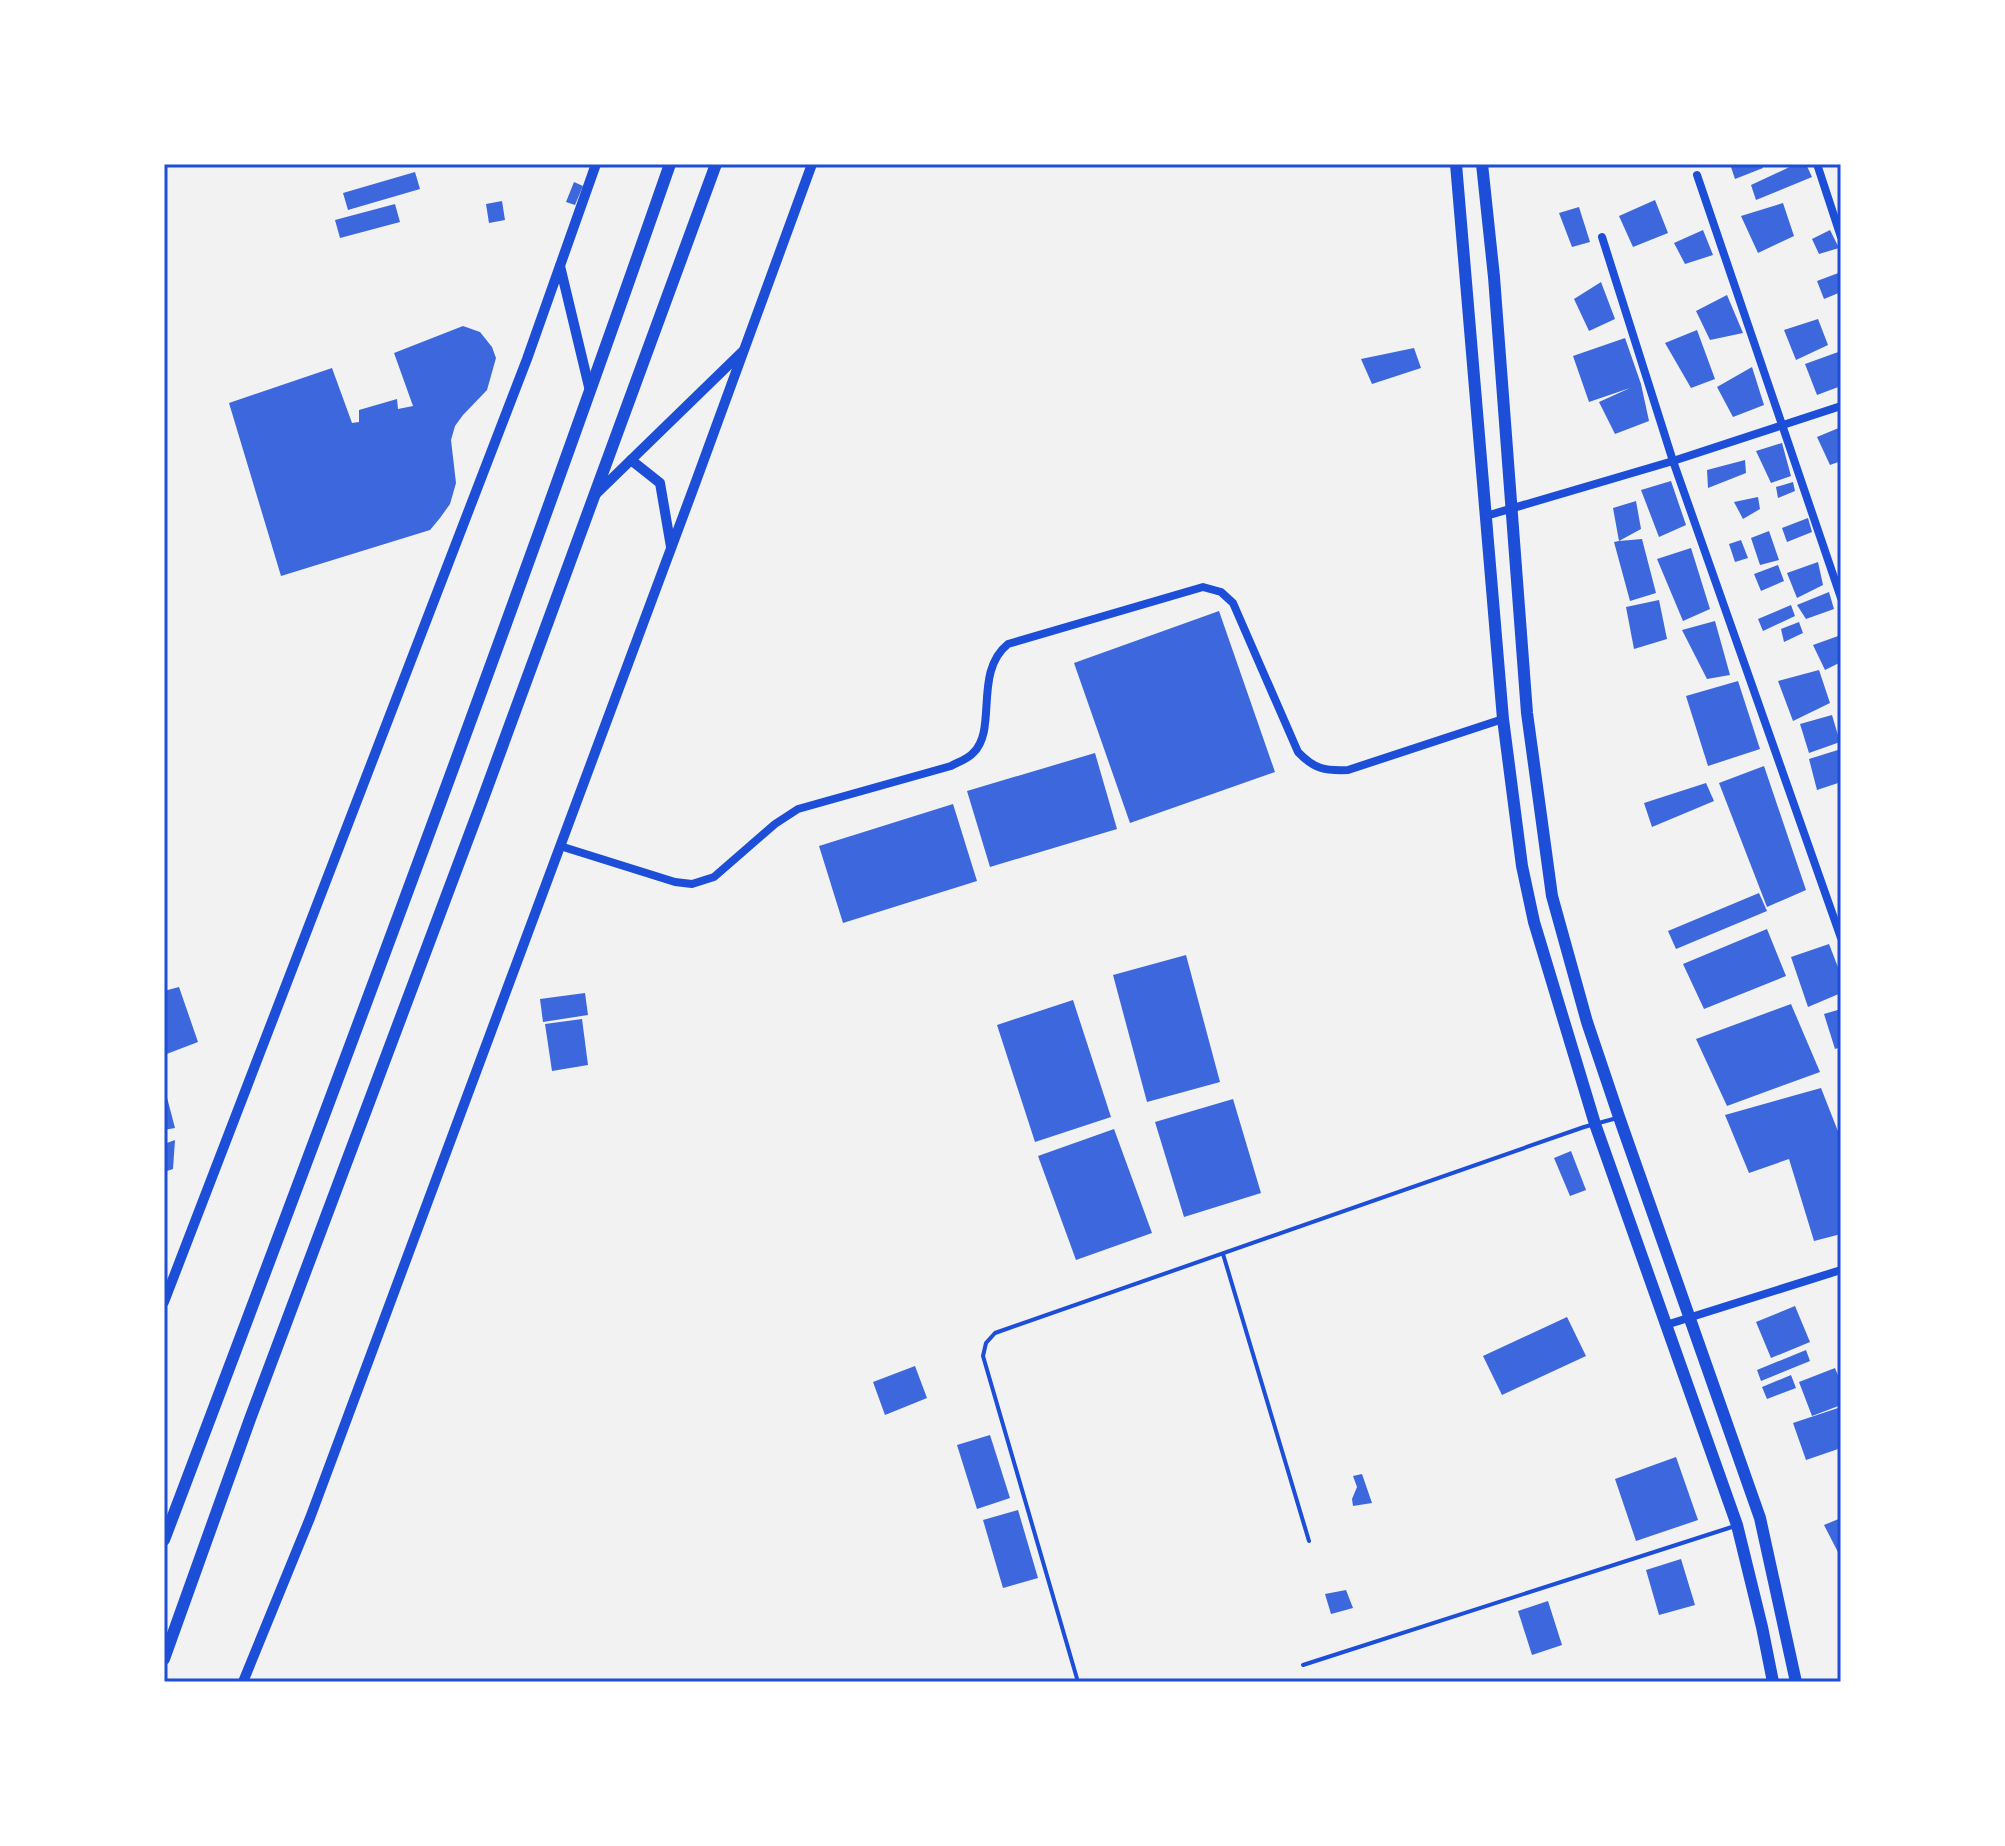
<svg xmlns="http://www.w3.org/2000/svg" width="2005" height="1846" font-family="Karla,sans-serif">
<rect width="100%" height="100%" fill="#f2f2f2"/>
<!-- building -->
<g fill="#3d67dc">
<path d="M 1730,164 L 1761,164 L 1763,168 L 1735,179 Z"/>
<path d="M 1796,164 L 1806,164 L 1812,177 L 1756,200 L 1751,185 Z"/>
<path d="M 415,172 L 420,189 L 348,210 L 343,193 Z"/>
<path d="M 574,182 L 583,186 L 575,205 L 566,202 Z"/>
<path d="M 1655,200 L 1668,233 L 1633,247 L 1619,216 Z"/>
<path d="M 502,201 L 505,220 L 489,223 L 486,204 Z"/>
<path d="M 1783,203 L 1794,236 L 1758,253 L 1741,216 Z"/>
<path d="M 395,204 L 400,222 L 340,238 L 335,220 Z"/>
<path d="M 1579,207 L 1590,242 L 1572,247 L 1559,213 Z"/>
<path d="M 1703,230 L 1713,255 L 1685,264 L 1674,243 Z"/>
<path d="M 1830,230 L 1839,248 L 1819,254 L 1812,239 Z"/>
<path d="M 1841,272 L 1841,292 L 1824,299 L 1817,281 Z"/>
<path d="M 1601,282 L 1615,319 L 1589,331 L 1574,299 Z"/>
<path d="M 1727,295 L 1743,333 L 1710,340 L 1696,311 Z"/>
<path d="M 1818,319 L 1828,345 L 1796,360 L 1784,330 Z"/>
<path d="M 463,326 L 480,332 L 492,347 L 496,358 L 487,390 L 463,415 L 455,426 L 451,440 L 456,483 L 450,504 L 440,518 L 430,530 L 281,576 L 229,403 L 332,368 L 352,423 L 359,422 L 359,410 L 397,399 L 398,409 L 413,406 L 394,353 Z"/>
<path d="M 1697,330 L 1715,379 L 1691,388 L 1665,343 Z"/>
<path d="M 1625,338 L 1641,384 L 1649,421 L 1615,434 L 1599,402 L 1630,388 L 1589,402 L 1573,356 Z"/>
<path d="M 1414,348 L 1421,368 L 1372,384 L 1361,359 Z"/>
<path d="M 1841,351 L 1841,386 L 1817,395 L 1805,364 Z"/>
<path d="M 1752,367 L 1764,405 L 1733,417 L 1717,387 Z"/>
<path d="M 1841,427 L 1841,461 L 1830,465 L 1817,437 Z"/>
<path d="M 1782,443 L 1791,476 L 1771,483 L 1756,451 Z"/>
<path d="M 1745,460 L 1746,473 L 1708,488 L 1707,470 Z"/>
<path d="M 1671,481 L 1686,525 L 1659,537 L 1641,490 Z"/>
<path d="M 1793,482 L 1795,491 L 1778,498 L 1776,487 Z"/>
<path d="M 1758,497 L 1760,509 L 1743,519 L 1734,502 Z"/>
<path d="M 1636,501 L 1641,529 L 1619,541 L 1642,539 L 1656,593 L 1630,601 L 1614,542 L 1619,541 L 1613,508 Z"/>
<path d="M 1808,518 L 1812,532 L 1787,542 L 1782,528 Z"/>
<path d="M 1769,531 L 1779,560 L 1760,565 L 1751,538 Z"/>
<path d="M 1741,540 L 1748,558 L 1735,562 L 1729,544 Z"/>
<path d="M 1691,548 L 1710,609 L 1683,621 L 1657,559 Z"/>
<path d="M 1818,562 L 1823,585 L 1797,598 L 1787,573 Z"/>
<path d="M 1778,565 L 1784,581 L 1761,591 L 1754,574 Z"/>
<path d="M 1829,592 L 1834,609 L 1806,619 L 1797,605 Z"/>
<path d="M 1659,600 L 1667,639 L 1634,649 L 1626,607 Z"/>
<path d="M 1791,605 L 1795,616 L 1763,631 L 1758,619 Z"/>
<path d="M 1219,611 L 1275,772 L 1130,823 L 1074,663 Z"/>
<path d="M 1715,621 L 1730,675 L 1707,679 L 1682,630 Z"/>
<path d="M 1799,622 L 1803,633 L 1784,642 L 1781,629 Z"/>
<path d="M 1841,635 L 1841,662 L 1825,670 L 1813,645 Z"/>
<path d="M 1819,670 L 1830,703 L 1793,721 L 1778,681 Z"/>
<path d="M 1738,681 L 1760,749 L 1708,766 L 1686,696 Z"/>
<path d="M 1832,715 L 1840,742 L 1809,753 L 1800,724 Z"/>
<path d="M 1841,749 L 1841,782 L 1817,790 L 1809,759 Z"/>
<path d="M 1095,753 L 1117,829 L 990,867 L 967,791 Z"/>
<path d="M 1764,766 L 1806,890 L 1767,907 L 1719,783 Z"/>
<path d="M 1706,783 L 1714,801 L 1652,827 L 1644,803 Z"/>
<path d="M 953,804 L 977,881 L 843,923 L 819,846 Z"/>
<path d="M 1759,893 L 1767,911 L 1676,949 L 1668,931 Z"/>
<path d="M 1767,929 L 1786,976 L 1704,1009 L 1683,964 Z"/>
<path d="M 1829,944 L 1841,975 L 1841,993 L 1808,1007 L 1791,957 Z"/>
<path d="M 1186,955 L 1220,1082 L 1147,1102 L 1113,975 Z"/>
<path d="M 179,987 L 198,1042 L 164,1055 L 164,991 Z"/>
<path d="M 585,993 L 588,1015 L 543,1022 L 540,999 Z"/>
<path d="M 1073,1000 L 1111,1117 L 1035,1142 L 997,1025 Z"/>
<path d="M 1791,1004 L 1820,1072 L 1727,1106 L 1696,1039 Z"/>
<path d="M 1841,1009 L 1841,1047 L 1835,1049 L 1824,1014 Z"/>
<path d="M 582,1019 L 588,1065 L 552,1071 L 545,1024 Z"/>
<path d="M 164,1086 L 175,1128 L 164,1130 Z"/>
<path d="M 1821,1088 L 1841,1139 L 1841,1234 L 1814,1241 L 1789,1159 L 1749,1173 L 1725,1115 Z"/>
<path d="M 1233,1099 L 1261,1193 L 1184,1217 L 1155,1122 Z"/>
<path d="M 1114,1129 L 1152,1233 L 1076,1260 L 1038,1156 Z"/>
<path d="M 175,1140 L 173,1169 L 164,1172 L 164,1144 Z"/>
<path d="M 1571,1151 L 1586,1190 L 1570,1196 L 1554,1158 Z"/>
<path d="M 1795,1306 L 1810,1342 L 1771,1358 L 1756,1322 Z"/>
<path d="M 1567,1317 L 1586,1356 L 1502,1395 L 1483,1356 Z"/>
<path d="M 1806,1350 L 1810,1361 L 1761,1381 L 1757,1370 Z"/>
<path d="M 915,1366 L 927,1398 L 885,1415 L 873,1382 Z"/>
<path d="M 1835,1368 L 1841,1383 L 1841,1405 L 1812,1416 L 1799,1382 Z"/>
<path d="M 1791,1375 L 1796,1388 L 1767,1399 L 1762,1387 Z"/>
<path d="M 1841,1407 L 1841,1448 L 1806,1460 L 1793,1423 Z"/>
<path d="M 990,1435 L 1010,1498 L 977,1509 L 957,1445 Z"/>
<path d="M 1676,1457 L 1698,1520 L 1636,1541 L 1615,1479 Z"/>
<path d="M 1362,1474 L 1372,1503 L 1353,1506 L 1352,1499 L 1357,1487 L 1353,1476 Z"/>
<path d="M 1018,1510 L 1038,1578 L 1003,1588 L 983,1520 Z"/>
<path d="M 1841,1518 L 1841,1558 L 1824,1525 Z"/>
<path d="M 1681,1559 L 1695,1605 L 1659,1615 L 1646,1570 Z"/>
<path d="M 1346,1590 L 1353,1608 L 1331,1614 L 1325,1594 Z"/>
<path d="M 1548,1601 L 1562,1645 L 1532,1655 L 1518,1611 Z"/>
</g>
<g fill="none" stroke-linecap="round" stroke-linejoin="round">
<!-- service -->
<g stroke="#1d4ed8" stroke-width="4">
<path d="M 1223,1254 L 1309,1541"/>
<path d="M 1303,1665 L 1735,1526"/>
<path d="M 1078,1682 L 983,1356 L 986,1343 L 995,1333 L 1584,1127 L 1617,1118"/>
</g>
<!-- minor -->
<g stroke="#1d4ed8" stroke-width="8">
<path d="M 1817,164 L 1841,237"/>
<path d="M 1697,175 L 1841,598"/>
<path d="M 1602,237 L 1673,461 L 1841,938"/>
<path d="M 1486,516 L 1673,461 L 1841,406"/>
<path d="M 560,846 L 675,882 L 692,884 L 714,877 L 775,824 L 798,809 L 951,766 C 958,762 968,759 973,753 C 998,730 973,672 1008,644 L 1203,587 L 1221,592 L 1233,603 L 1298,752 C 1314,769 1325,771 1348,770 L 1503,719"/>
<path d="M 1666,1325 L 1841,1270"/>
</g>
<!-- tertiary -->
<g stroke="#1d4ed8" stroke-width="10">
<path d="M 560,266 L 590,391"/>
<path d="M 631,460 L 660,483 L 671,547"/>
<path d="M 596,494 L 742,352"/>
<path d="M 164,1302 L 527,359 L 596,164"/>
<path d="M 243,1682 L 310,1518 L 695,484 L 812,164"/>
</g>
<!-- primary -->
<g stroke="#1d4ed8" stroke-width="12">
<path d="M 1456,164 L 1503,719 L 1522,866 L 1534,922 L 1595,1124 L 1737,1525 L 1762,1627 L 1773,1682"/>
<path d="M 1482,164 L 1494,277 L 1527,713 L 1552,896 L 1587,1022 L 1619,1117 L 1760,1518 L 1796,1682"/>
<path d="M 164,1540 C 337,1083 509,626 670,164"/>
<path d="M 164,1659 L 250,1419 L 481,804 L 716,164"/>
</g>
</g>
<!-- border -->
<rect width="2005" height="1846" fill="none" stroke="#ffffff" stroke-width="332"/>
<rect x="166" y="166" width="1673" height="1514" fill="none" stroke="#1d4ed8" stroke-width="3"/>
</svg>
